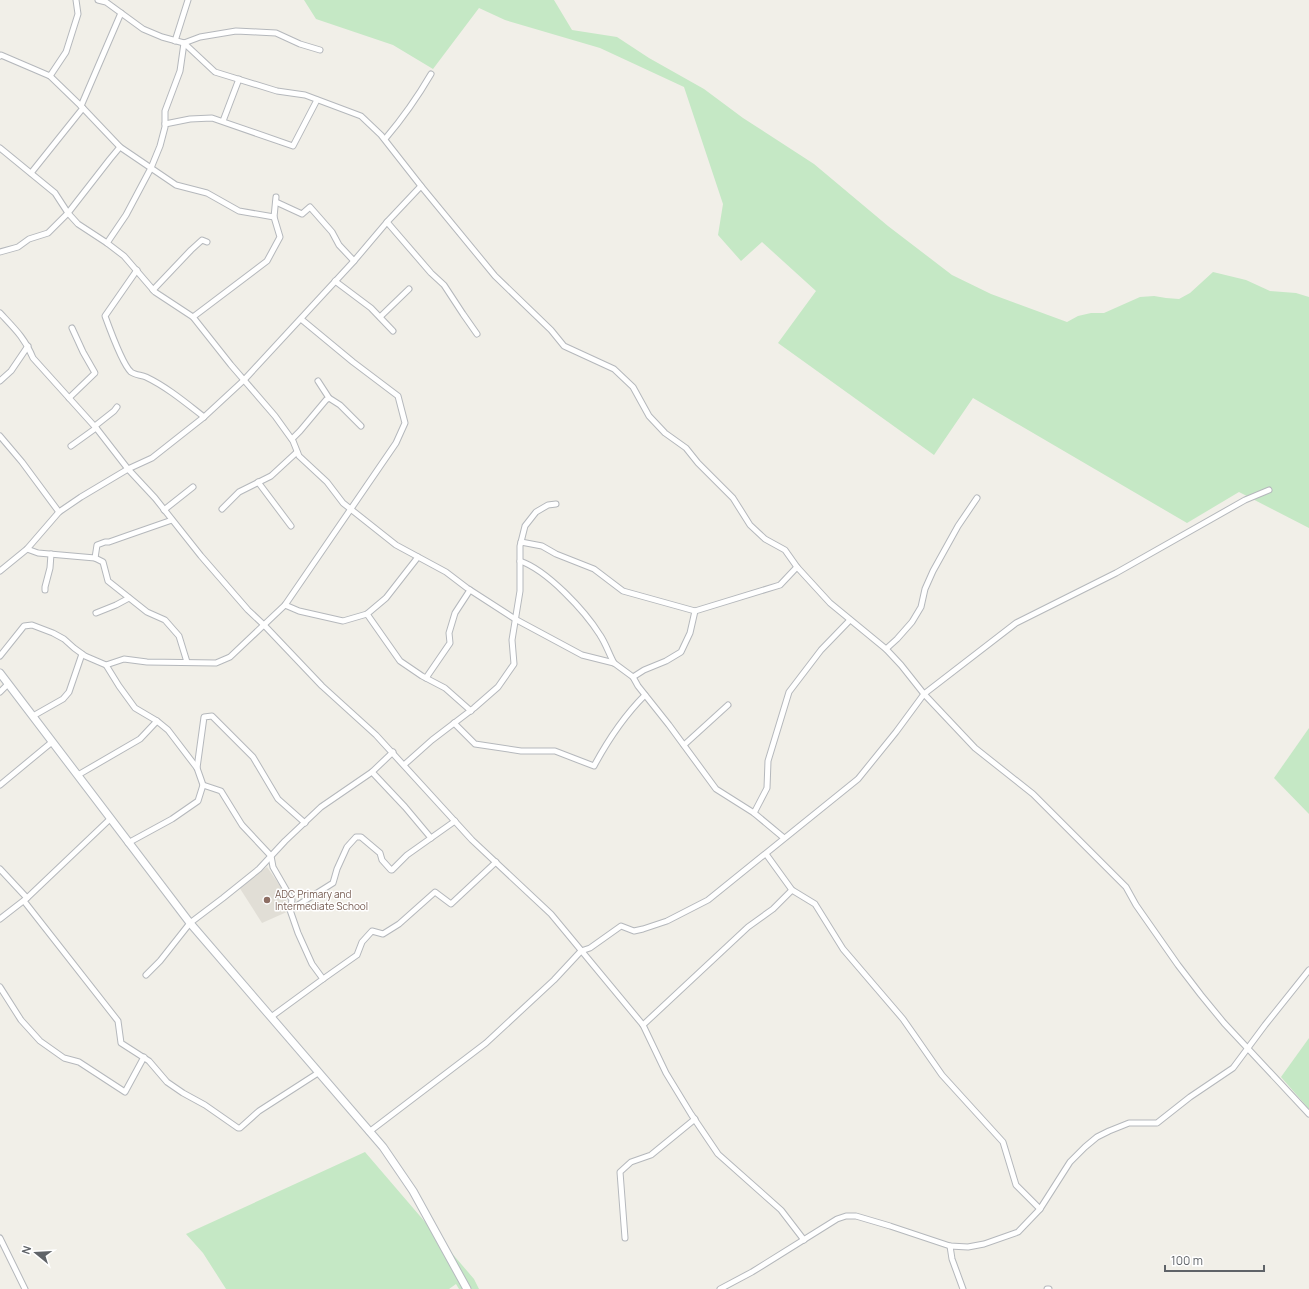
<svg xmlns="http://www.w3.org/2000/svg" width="1309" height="1289" font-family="Manrope,sans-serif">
<rect width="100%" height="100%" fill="#f1efe8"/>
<!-- education -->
<path fill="#e1ded6" d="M 267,867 L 283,890 L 289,911 L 262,923 L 239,887 Z"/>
<!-- green -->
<g fill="#c5e8c5">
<path d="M 304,0 L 554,0 L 572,30 L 617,37 L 649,58 L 704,89 L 743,118 L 814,164 L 888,226 L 952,275 L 991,294 L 1067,322 L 1078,316 L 1091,313 L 1104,313 L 1140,297 L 1154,296 L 1166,298 L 1179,299 L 1190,293 L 1213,272 L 1246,280 L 1270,291 L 1296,293 L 1309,297 L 1309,528 L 1239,492 L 1187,523 L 973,398 L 934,455 L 778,343 L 816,291 L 762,242 L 741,261 L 718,235 L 723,204 L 684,87 L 600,48 L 505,20 L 479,8 L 433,69 L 393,45 L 316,19 Z"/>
<path d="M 1309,728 L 1309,814 L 1274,778 Z"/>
<path d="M 1309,1038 L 1309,1109 L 1281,1077 Z"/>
<path d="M 365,1152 L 474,1279 L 479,1289 L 459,1289 L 456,1284 L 449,1289 L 226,1289 L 203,1253 L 186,1234 Z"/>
</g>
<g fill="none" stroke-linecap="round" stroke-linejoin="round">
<defs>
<g id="minor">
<path d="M 98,0 L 106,2 L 143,29 L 162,37 L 184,43 L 215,72 L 277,91 L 305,95 L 361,116 L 381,135 L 421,186 L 495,276 L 551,330 L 564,346 L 614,369 L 633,387 L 649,416 L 665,433 L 686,448 L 698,463 L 733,498 L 750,525 L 765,539 L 785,550 L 797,567 L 830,603 L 886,649 L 901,665 L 924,694 L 975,748 L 1033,794 L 1126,887 L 1136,905 L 1178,965 L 1201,995 L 1224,1023 L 1309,1114"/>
<path d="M 175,41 L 188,0"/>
<path d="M 184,43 L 200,37 L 236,31 L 257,32 L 276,33 L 300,44 L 320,50"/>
<path d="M 0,56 L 1,55 L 50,76 L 81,106 L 120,147 L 176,185 L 207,193 L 239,211 L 274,217 L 280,237 L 267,261 L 193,317"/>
<path d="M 50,76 L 66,52 L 78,14 L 76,0"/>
<path d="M 81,106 L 121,13"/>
<path d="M 223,121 L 239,79"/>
<path d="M 165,124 L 190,119 L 212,118 L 293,146 L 317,100"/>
<path d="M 385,139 C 402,119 417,98 431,74"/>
<path d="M 0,148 L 55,193 L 68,213 L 78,224 L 107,243 L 124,256 L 155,292 L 193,317 L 231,365 L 275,416 L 293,441 L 299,456 L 327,482 L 343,503 L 396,545 L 446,572 L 467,588 L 515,619 L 582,655 L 614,663 L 633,677 L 638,686 L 669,725 L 716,789 L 754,813 L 784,838"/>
<path d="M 31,173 L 83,108"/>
<path d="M 276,202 L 302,214 L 310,207 L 332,232 L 339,245 L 354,261"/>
<path d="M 274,217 L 276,197"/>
<path d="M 387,222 L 431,273 L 444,285 L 463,314 L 477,334"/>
<path d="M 107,243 L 126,215 L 151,168 L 160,146 L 165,127 L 165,111 L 180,71 L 184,43"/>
<path d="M 0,252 L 18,247 L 29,239 L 48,233 L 68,213 L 110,159 L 120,147"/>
<path d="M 137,270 L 105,316 C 109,327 123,365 131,372 C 135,375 141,375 146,377 C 167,387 186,403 204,417"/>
<path d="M 335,281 L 371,308 L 393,331"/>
<path d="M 153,290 L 191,250 L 202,240 L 207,242"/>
<path d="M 0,313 C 14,328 25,338 33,358 L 97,429 L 128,469 L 155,498 L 201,556 L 248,610 L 264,625 L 322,686 L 376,735 L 472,840 L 551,914 L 643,1025 L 666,1073 L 691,1114 L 718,1154 L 781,1210 L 804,1240"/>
<path d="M 380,317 L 409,289"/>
<path d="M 0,381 L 11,371 L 28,346"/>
<path d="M 318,381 L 329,398"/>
<path d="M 69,398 L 95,373 L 83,352 L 72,328"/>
<path d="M 95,426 L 114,411 L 117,407"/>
<path d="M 0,436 L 22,462 L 59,512"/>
<path d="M 292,439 L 300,431 L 326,400 L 329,398 L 340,405 L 361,426"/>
<path d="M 71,446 L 96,428"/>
<path d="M 258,482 L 291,526"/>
<path d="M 222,509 L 239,492 L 271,476 L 297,452"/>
<path d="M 164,510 L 193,487"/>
<path d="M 521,542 L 542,546 L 556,554 L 594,569 L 623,591 L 695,611 L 780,585 L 797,567"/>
<path d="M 27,549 L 38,553 L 95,558 L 103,562 L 108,581 L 147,612 L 165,620 L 179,636 L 187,662"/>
<path d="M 95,558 L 97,545 L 105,542 L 109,542 L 126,536 L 172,520"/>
<path d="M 520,561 C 547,570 585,611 600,635 C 606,644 609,654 614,663"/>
<path d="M 0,571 L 27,549 L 59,512 L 81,497 L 128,469 L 152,458 L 204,417 L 244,380 L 354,261 L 387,222 L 421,186"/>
<path d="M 45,590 L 45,587 L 50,568 L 51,554"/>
<path d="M 285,605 L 299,611 L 343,621 L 367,614 L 386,598 L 418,557"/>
<path d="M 96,613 L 116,605 L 129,598"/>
<path d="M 367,614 L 400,661 L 422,676 L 445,688 L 471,711"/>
<path d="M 886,649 L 897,639 L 912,622 L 921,607 L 925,589 L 933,571 L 958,526 L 977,498"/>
<path d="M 0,656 L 24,626 L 32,625 L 53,633 L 64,639 L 74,648 L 85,656 L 106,665 L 119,686 L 135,708 L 157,721 L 168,730 L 197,768 L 203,785 L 198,801 L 172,819 L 128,843"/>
<path d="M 106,665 L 124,659 L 147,662 L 216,663 L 230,657 L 285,605 L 396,443 L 405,423 L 398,396 L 353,362 L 301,319"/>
<path d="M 633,677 L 644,670 L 666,661 L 681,652 L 690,633 L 695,611"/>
<path d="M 426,678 L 450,643 L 449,633 L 455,613 L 470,590"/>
<path d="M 0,692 L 8,684"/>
<path d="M 33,716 L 63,699 L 69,692 L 82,654"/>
<path d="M 454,723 L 475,744 L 521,751 L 555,751 L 594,766 C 608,740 624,716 645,695"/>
<path d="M 684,745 L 728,705"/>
<path d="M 405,764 L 432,740 L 474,708 L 498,687 L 514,664 L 512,640 L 520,591 L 520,546 L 525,526 L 536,512 L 548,505 L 556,504"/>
<path d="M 197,768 L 204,717 L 212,716 L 253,757 L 278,799 L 305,823"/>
<path d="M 372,772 L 405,807 L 431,838"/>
<path d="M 78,775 L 140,739 L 157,721"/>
<path d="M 0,785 L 52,742"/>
<path d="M 203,785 L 221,791 L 242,825 L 271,856 L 273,867 L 292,900 L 290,910 L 298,933 L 312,964 L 323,979 L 271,1017"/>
<path d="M 754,813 L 767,788 L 768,761 L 789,692 L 821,650 L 850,620"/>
<path d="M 766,854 L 792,890 L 815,904 L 843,949 L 903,1019 L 942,1075 L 1003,1142 L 1016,1185 L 1040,1209"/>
<path d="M 0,869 L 27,898"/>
<path d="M 24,901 L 118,1021 L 121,1043 L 149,1061 L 167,1082 L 183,1093 L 205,1105 L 238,1128 L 240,1128 L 259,1111 L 318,1073"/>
<path d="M 290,910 L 333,883 L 337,869 L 347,847 L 356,837 L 361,837 L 380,853 L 382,860 L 391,870 L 392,870 L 407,855 L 455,821"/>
<path d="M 0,919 L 27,898 L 110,819"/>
<path d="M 146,975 L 160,961 L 190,923 L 223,898 L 259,869 L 285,841 L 321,807 L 372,772 L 393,752"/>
<path d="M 323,979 L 357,955 L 362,942 L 372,931 L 383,934 L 399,924 L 435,892 L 451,904 L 496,862"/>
<path d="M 0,987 L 21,1020 L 40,1041 L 64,1058 L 79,1062 L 125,1092 L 144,1057"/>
<path d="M 643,1025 L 748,927 L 773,909 L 792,890"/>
<path d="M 369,1132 L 486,1043 L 554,980 L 581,951 L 590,948 L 621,926 L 634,931 L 643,929 L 667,921 L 708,900 L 858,779 L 896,732 L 924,694 L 1016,623 L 1116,573 L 1245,500 L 1269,490"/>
<path d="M 0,1238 L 25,1289"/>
<path d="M 625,1238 L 620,1172 L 631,1162 L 651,1155 L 695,1119"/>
<path d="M 950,1246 L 952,1259 L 963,1289"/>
<path d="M 720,1289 L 752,1272 L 837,1219 L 846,1216 L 856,1216 L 890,1226 L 950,1246 L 968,1247 L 984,1244 L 1018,1232 L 1040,1209 L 1070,1162 L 1085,1147 L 1097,1137 L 1109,1131 L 1129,1123 L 1157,1123 L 1190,1097 L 1233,1068 L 1265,1025 L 1309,970"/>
<path d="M 1047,1289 L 1049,1289"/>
</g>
<path id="secondary" d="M 0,673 L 190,923 L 383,1147 L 413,1191 L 467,1289"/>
</defs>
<!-- minor casing -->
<use href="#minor" stroke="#b5b8bc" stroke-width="7"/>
<!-- secondary casing -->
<use href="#secondary" stroke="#b6babf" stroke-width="9"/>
<!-- minor -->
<use href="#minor" stroke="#fff" stroke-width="5"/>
<!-- secondary -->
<use href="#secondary" stroke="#fff" stroke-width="7"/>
</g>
<!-- markers -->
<circle fill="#8d6e63" stroke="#fff" stroke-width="1.5" cx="267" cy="900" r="4"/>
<g text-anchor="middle" stroke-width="3" stroke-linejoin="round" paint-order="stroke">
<!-- education labels -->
<g font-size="10" fill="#785e54" stroke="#fff" text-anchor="start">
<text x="275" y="898">ADC Primary and<tspan x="275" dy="12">Intermediate School</tspan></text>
</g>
</g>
<!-- north arrow -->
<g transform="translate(36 1253) rotate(288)" stroke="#ffffff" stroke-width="3" paint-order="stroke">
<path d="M0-3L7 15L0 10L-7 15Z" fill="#5f6368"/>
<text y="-6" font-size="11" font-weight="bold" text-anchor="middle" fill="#5f6368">N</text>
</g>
<!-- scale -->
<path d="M1165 1265v6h99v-6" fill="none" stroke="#5f6368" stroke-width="2"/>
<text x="1171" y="1265" font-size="12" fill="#5f6368" stroke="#ffffff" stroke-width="3" paint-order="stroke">100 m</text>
</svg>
